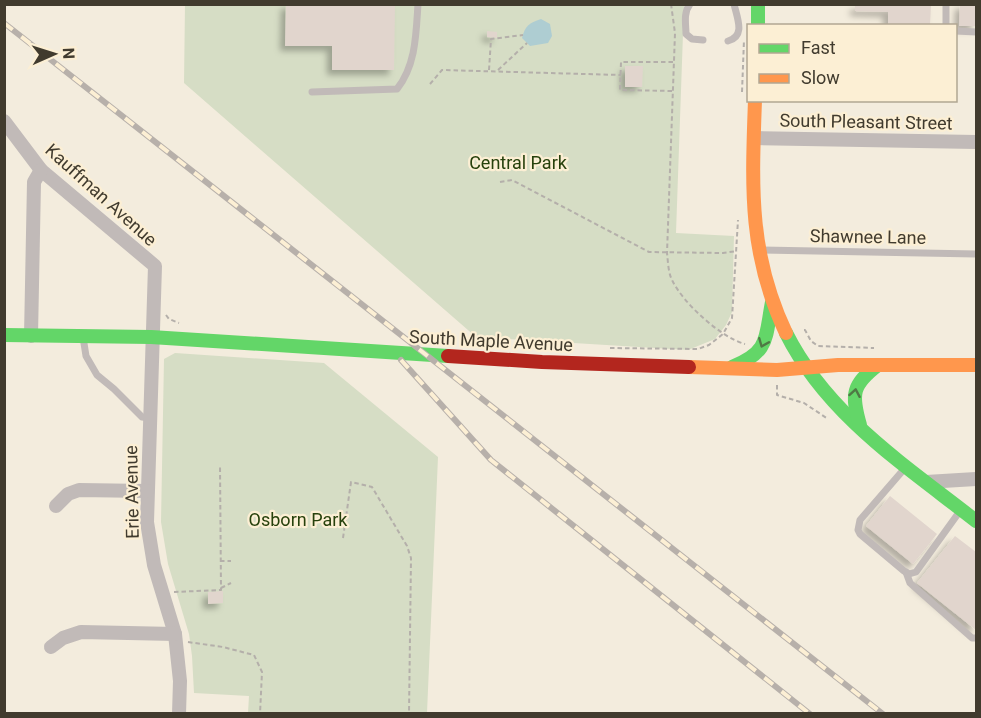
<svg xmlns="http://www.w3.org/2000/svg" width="981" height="718" font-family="Roboto,sans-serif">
<defs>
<filter id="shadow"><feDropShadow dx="-5" dy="5" stdDeviation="3" flood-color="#0004"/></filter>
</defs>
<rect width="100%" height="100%" fill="#f3ecdd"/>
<!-- green -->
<g fill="#d6ddc5">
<path d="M 185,5 L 684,5 L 676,233 L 734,236 L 732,312 L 726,325 L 715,339 L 688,350 L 476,337 L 184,83 Z"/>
<path d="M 175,353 L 324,363 L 438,457 L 427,713 L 248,713 L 249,696 L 194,693 L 192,656 L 189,634 L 168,564 L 161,522 L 164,359 Z"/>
</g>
<!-- water -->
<path fill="#aecdd2" d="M 541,19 L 550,24 L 552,36 L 548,43 L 530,46 L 522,38 C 525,26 529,23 541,19 Z"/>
<!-- building -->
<g fill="#e1d5cd" filter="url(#shadow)">
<path d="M 286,4 L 395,4 L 394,70 L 332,70 L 332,46 L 285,46 Z"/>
<path d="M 960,4 L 976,4 L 976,26 L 959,26 Z"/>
<path d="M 855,5 L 931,5 L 930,26 L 888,25 L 888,12 L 855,11 Z"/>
<path d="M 487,31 L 497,32 L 497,38 L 487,37 Z"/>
<path d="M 625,66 L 643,66 L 642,87 L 625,87 Z"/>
<path d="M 890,496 L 937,534 L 913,564 L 866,526 Z"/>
<path d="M 955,536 L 976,552 L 976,630 L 917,583 Z"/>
<path d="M 223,591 L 223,603 L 208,604 L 208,592 Z"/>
</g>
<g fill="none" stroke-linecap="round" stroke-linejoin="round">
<!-- path -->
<g stroke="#b4afaa" stroke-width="2" stroke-dasharray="4.5 3" stroke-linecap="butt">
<path d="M 671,4 L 675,33 L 667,253 C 668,261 668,272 672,280 C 683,303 720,337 745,344"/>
<path d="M 489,70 L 491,39 L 523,35"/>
<path d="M 498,70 L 527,43"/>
<path d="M 430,84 L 442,70 L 621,75"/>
<path d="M 672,91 L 620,90 L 621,62 L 673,62"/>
<path d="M 742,92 L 744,40"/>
<path d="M 500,182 L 512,180 L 649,252 L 723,253 L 737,251"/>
<path d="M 166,315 L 169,319 L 179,323"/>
<path d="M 804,330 L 805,330 L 811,341 L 818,346 L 874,348"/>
<path d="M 610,348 L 698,349 L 709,345 L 723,334 L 732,318 L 738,220"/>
<path d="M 777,385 L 777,395 L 804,403 L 828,419"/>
<path d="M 343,538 L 351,482 L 372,487 L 407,546 L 411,558 L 409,714"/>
<path d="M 220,561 L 231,561"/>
<path d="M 221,588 L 231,583"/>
<path d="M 174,592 L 221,590 L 220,466"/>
<path d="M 188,642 L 223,647 L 254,655 L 262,672 L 260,714"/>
</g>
<!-- lane -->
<g stroke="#c1bab8" stroke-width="7">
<path d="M 690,4 C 683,13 686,25 686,34 L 692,39 L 703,40"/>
<path d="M 946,26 L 946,4"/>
<path d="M 956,31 L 976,32"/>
<path d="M 728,41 C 746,36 737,18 734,4"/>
<path d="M 312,92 L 397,89 C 416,65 416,34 418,4"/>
<path d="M 762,250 L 976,254"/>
<path d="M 83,337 L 86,356 L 97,375 L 114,389 L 142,417 L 150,418"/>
<path d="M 905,468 L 860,520 L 858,530 L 860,534 L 904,571 L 909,574 L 916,572 L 960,511"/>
<path d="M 906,572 L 910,583 L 972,638 L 976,638"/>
</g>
<!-- street -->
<g stroke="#c1bab8" stroke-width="14">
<path d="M 4,121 L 41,170 L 155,266 L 147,522 L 154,565 L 175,634 L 180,681 L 179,714"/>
<path d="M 754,138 L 976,142"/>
<path d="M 31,336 L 34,182 L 41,170"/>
<path d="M 926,482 L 976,479"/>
<path d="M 56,506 L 68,494 L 79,490 L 147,491"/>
<path d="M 51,647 L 63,638 L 81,632 L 175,634"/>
</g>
<!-- fast -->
<g stroke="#63d668" stroke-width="14">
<path d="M 758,4 L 758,26"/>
<path d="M 786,333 C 827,415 906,466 976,521"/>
<path d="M 4,335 L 151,337 L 448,356"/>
<path d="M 732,367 C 770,352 765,338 772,302"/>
<path d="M 860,425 C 851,394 852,385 878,365"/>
</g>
<!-- slow -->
<g stroke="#ff974d" stroke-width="14">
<path d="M 755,100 C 752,185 748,253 786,333"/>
<path d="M 689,367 L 777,370 L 838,365 L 976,365"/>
</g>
<!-- jam -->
<path stroke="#b3261e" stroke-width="14" d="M 448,356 L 542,362 L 689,367"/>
<defs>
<g id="rail">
<path d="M 4,23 L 883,714"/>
<path d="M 401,360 L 491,460 L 810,714"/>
</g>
</defs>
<!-- rail casing -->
<use href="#rail" stroke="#b7b0aa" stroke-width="6"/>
<!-- rail -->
<use href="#rail" stroke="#fcefd4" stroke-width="4" stroke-dasharray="11" stroke-linecap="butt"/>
</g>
<!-- one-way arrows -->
<defs><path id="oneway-chevron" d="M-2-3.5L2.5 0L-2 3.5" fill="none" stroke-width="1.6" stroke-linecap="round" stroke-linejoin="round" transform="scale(1.5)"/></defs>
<g stroke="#4f7945">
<use href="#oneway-chevron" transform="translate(763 343) rotate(112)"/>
<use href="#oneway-chevron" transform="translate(855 393) rotate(-80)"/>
</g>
<g text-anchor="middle" stroke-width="4.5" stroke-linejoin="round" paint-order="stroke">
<!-- street labels -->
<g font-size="18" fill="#413b2e" stroke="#fcefd4">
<text transform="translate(866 122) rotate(1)" y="6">South Pleasant Street</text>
<text transform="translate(101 195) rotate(42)" y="6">Kauffman Avenue</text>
<text transform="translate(868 237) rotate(1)" y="6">Shawnee Lane</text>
<text transform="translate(491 341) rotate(3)" y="6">South Maple Avenue</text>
<text transform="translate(132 492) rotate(-91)" y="6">Erie Avenue</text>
</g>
<!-- park labels -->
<g font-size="18" fill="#27410c" stroke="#fcefd4">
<text x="518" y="169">Central Park</text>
<text x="298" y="526">Osborn Park</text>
</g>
</g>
<!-- border -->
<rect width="981" height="718" fill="none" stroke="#413b2e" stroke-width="12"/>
<!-- legend -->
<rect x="747" y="24" width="210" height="78" fill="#fcefd4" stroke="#b1a792" stroke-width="1.5"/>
<rect x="759" y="44" width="30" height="9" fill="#63d668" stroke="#b1a792" stroke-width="1.5"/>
<text x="801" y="54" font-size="18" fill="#413b2e">Fast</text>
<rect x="759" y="74" width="30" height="9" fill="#ff974d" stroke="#b1a792" stroke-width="1.5"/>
<text x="801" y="84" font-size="18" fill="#413b2e">Slow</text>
<!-- north arrow -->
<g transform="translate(54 54) rotate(87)" stroke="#fcefd4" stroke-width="4.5" paint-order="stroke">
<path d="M0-4.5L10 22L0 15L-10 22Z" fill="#413b2e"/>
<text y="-9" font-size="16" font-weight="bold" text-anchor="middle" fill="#413b2e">N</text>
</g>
</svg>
